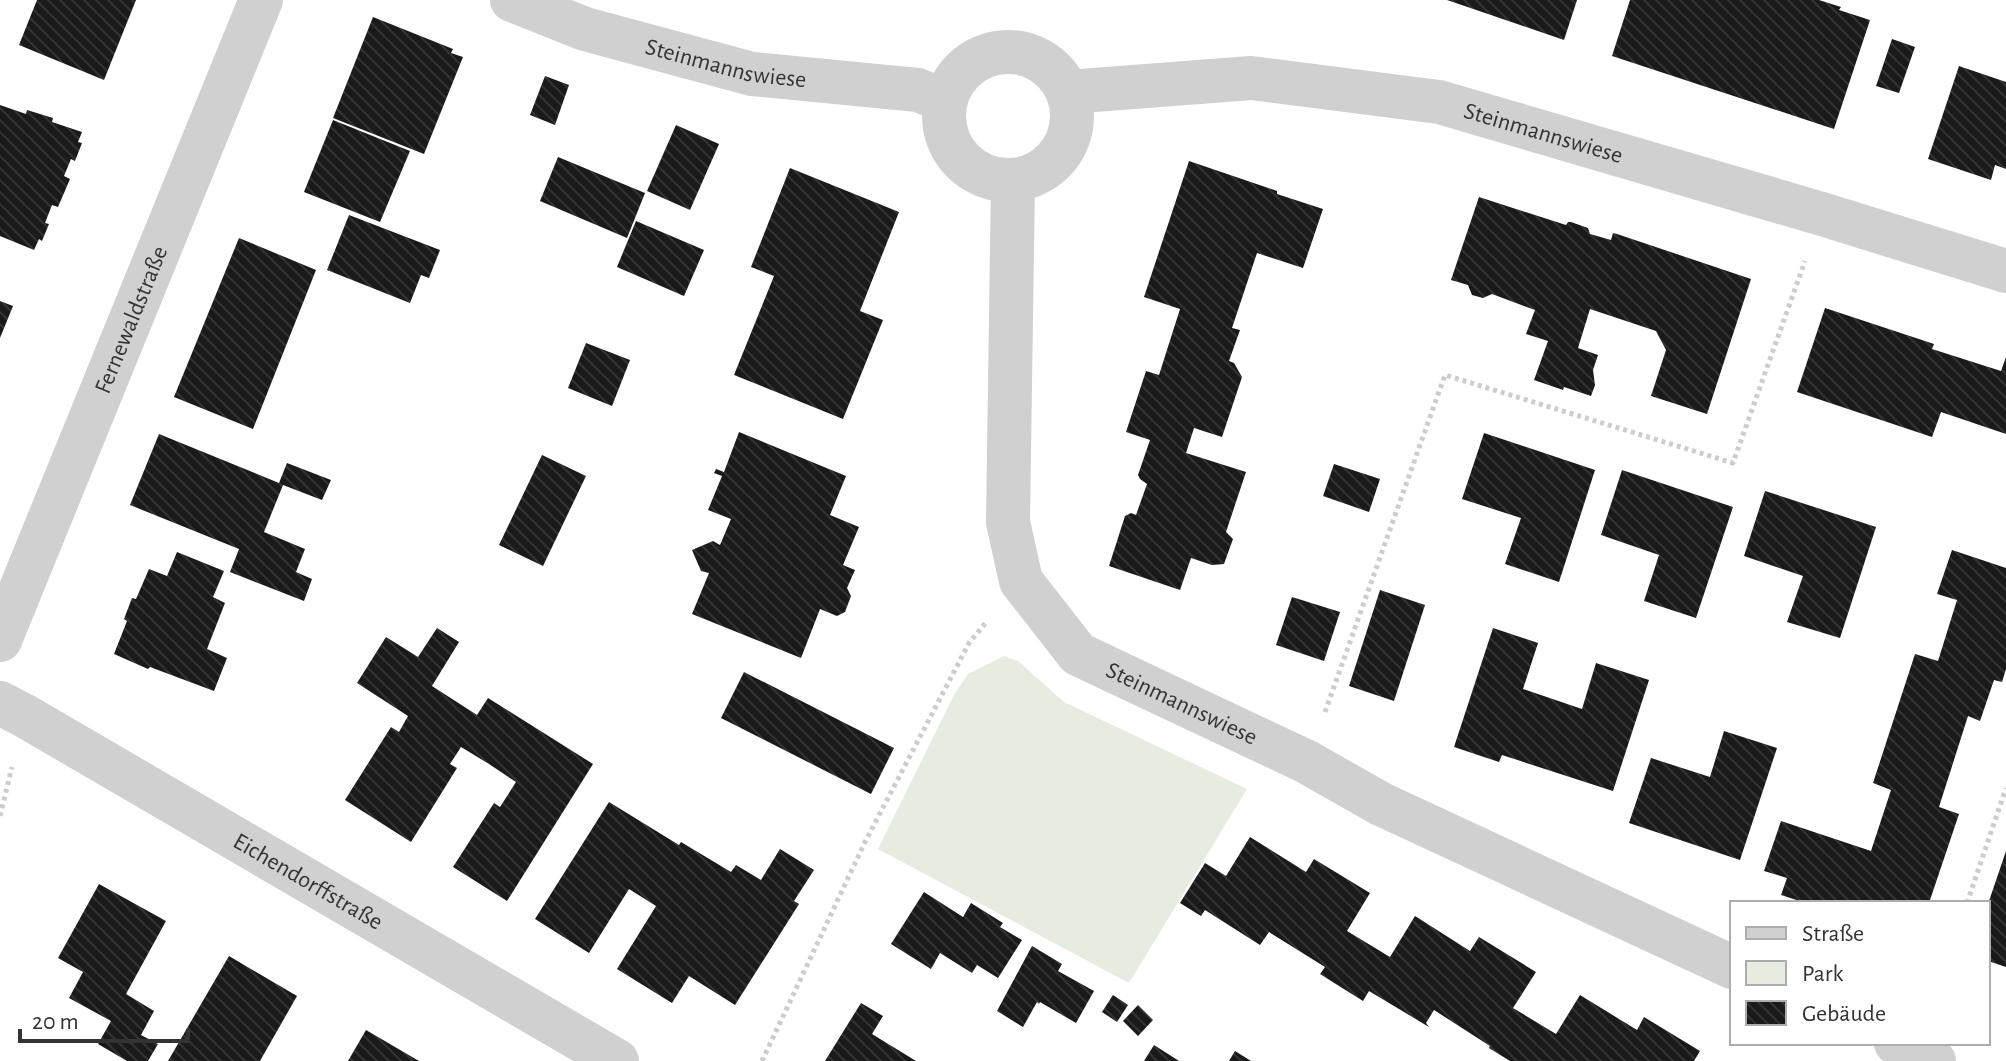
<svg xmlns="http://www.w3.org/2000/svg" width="2006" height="1061" font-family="'Alegreya Sans',sans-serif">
<defs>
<pattern id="building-back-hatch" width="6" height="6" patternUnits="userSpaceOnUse" patternTransform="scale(2)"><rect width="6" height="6" fill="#1a1a1a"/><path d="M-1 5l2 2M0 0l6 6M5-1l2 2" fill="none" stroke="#333"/></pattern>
</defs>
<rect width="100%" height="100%" fill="#fff"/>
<!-- park -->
<path fill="#e6ecdf" d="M 1004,656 L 1018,661 L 1064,702 L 1247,789 L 1129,983 L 878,849 L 954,695 L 968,674 Z"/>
<!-- building -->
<g fill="url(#building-back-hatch)">
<path d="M 37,0 L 136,0 L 104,80 L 19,45 Z"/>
<path d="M 1447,0 L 1577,0 L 1564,40 Z"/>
<path d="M 1630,0 L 1819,0 L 1841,7 L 1839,10 L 1870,20 L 1834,129 L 1612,56 Z"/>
<path d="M 373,17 L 453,49 L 451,53 L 463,57 L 424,154 L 333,118 Z"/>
<path d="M 1892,39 L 1915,47 L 1899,93 L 1876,86 Z"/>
<path d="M 1959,66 L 2006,82 L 2006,169 L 1995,165 L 1991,180 L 1928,159 Z"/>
<path d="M 545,76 L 569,85 L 555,125 L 530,115 Z"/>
<path d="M 0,105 L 26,114 L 27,110 L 53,118 L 52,122 L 82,132 L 78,142 L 82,143 L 75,161 L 71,159 L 64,176 L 70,179 L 58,207 L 52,205 L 45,223 L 49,224 L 42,241 L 39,239 L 34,250 L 0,236 Z"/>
<path d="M 333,120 L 410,151 L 380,222 L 304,192 Z"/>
<path d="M 676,125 L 719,144 L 690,210 L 647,191 Z"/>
<path d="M 558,157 L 645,193 L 627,238 L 540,201 Z"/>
<path d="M 1189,161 L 1277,191 L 1277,194 L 1323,209 L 1303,268 L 1257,253 L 1232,328 L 1240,330 L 1229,361 L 1234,363 L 1242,377 L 1222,437 L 1194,428 L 1186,453 L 1246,472 L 1226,532 L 1233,539 L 1224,564 L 1212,565 L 1191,558 L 1180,590 L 1109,566 L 1125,516 L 1131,513 L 1136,515 L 1147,484 L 1140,479 L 1138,475 L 1150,440 L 1126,432 L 1146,371 L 1159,375 L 1180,309 L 1144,297 Z"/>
<path d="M 790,168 L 899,212 L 860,311 L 883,320 L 843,419 L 734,375 L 774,276 L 751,267 Z"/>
<path d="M 1479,197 L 1566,225 L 1568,222 L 1571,222 L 1588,228 L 1590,234 L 1611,240 L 1613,233 L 1617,234 L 1751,279 L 1707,414 L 1651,396 L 1666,350 L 1656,331 L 1590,309 L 1578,348 L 1598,355 L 1593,370 L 1595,385 L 1591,396 L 1564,387 L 1563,390 L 1534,380 L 1548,341 L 1526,334 L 1535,310 L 1492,294 L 1483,298 L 1472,295 L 1468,285 L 1451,280 Z"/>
<path d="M 349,215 L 440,250 L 429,278 L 421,275 L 410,303 L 327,270 Z"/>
<path d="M 636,221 L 704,250 L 684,296 L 617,267 Z"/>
<path d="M 239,238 L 316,270 L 253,429 L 174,397 Z"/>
<path d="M 0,301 L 13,306 L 0,338 Z"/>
<path d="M 1825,308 L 1934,344 L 1932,349 L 2001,371 L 2006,357 L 2006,434 L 1941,412 L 1932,437 L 1797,392 Z"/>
<path d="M 586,343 L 630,360 L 612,406 L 568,388 Z"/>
<path d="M 739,432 L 846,476 L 830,515 L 859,527 L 843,565 L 855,570 L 847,588 L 851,596 L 845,612 L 837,616 L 820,609 L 801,658 L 692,614 L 709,573 L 701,571 L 692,550 L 713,541 L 720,545 L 731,519 L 708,510 L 722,476 L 714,473 L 716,469 L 724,472 Z"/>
<path d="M 1484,433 L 1595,470 L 1559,582 L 1505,564 L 1521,518 L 1462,499 Z"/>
<path d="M 159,434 L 279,483 L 287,463 L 331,480 L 322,500 L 283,485 L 264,532 L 305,549 L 296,572 L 312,579 L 304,601 L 230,572 L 239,549 L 130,505 Z"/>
<path d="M 542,455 L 586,476 L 543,566 L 499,545 Z"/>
<path d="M 1334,464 L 1380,479 L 1369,512 L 1323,496 Z"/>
<path d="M 1622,470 L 1733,507 L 1696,618 L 1644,601 L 1659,555 L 1601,535 Z"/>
<path d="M 1765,491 L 1876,527 L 1840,638 L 1787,622 L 1803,576 L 1744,556 Z"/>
<path d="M 1952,550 L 2006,568 L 2006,669 L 2002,682 L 1994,680 L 1980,721 L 1968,716 L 1939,807 L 1959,814 L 1929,903 L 1806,903 L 1781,895 L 1787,878 L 1764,871 L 1781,821 L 1871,851 L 1891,790 L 1873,783 L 1915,654 L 1938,661 L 1957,600 L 1937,594 Z"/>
<path d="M 177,552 L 224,571 L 213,597 L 225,603 L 207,649 L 227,658 L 214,691 L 150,667 L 148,669 L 114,654 L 127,621 L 124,619 L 132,598 L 136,599 L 149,569 L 167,576 Z"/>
<path d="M 1380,590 L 1425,605 L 1394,701 L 1349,686 Z"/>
<path d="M 1292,597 L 1340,612 L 1324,661 L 1276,645 Z"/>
<path d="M 437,628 L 459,642 L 432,686 L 477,715 L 488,698 L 593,764 L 507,901 L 453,867 L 494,803 L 500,807 L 516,782 L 489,764 L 461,747 L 450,764 L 457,768 L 411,842 L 345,800 L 391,727 L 399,732 L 408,716 L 357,683 L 386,637 L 418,657 Z"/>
<path d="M 1493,628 L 1538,643 L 1523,689 L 1582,709 L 1596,663 L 1649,680 L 1613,791 L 1502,755 L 1499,762 L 1454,747 Z"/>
<path d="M 744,672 L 894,748 L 871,794 L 721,718 Z"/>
<path d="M 1724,731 L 1777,748 L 1740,860 L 1629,823 L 1651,758 L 1710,777 Z"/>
<path d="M 609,802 L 679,845 L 681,842 L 731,872 L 736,865 L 761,880 L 780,849 L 814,870 L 794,901 L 799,904 L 735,1005 L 689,976 L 672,1003 L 617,969 L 656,906 L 629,889 L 589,953 L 535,919 Z"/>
<path d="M 1250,837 L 1306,872 L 1314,859 L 1370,893 L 1347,931 L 1390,957 L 1415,916 L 1470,951 L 1479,937 L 1536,972 L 1513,1008 L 1556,1034 L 1580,995 L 1637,1030 L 1644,1017 L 1700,1051 L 1694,1061 L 1510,1061 L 1489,1048 L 1490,1046 L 1434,1010 L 1426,1023 L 1429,1027 L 1369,991 L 1363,1001 L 1320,974 L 1325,967 L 1269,932 L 1260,945 L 1205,910 L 1201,916 L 1180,903 L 1205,863 L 1226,876 Z"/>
<path d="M 2006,851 L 2006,967 L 1988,961 L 1988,904 Z"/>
<path d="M 99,884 L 166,921 L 126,994 L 154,1011 L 141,1035 L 158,1044 L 148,1061 L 127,1061 L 98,1044 L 111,1021 L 69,998 L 83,972 L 58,958 Z"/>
<path d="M 924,892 L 963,917 L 971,903 L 1003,923 L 1000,927 L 1022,940 L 998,978 L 977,965 L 972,973 L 940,953 L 931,969 L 891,944 Z"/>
<path d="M 1032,946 L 1062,964 L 1058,971 L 1094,991 L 1076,1023 L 1040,1002 L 1039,1004 L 1037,1002 L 1023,1027 L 997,1011 Z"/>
<path d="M 229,956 L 297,996 L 260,1061 L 168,1061 Z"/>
<path d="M 1113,995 L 1128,1005 L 1117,1022 L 1102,1012 Z"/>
<path d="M 861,1003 L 883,1016 L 872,1034 L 916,1061 L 825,1061 Z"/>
<path d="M 1138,1005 L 1153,1020 L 1138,1036 L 1123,1021 Z"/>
<path d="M 366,1030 L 419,1061 L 348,1061 Z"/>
<path d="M 1154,1045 L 1179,1061 L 1144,1061 Z"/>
<path d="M 1235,1051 L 1251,1061 L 1229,1061 Z"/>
</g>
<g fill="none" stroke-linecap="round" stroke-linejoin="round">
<!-- path -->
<g stroke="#cdcdcd" stroke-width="5" stroke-dasharray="4 4" stroke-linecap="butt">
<path d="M 1325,712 L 1445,375 L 1733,463 L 1805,261"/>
<path d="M 0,816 L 12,767"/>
<path d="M 1967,903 L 2006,788"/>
<path d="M 762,1061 L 865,842 L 969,643 L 987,621"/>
</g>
<!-- street -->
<g stroke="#d0d0d0" stroke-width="44">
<path id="s1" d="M 512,0 L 585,29 L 752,74 L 918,90 L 945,101"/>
<circle cx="1008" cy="116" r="64"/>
<path id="s2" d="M 1068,92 L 1251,78 L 1439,102 L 1822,214 L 2006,271"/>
<path id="s3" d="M 1013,180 L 1008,522 L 1021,581 L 1078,654 L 1307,762 L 1381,804 L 1732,967"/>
<path id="s4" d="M 0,640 L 261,0"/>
<path id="s5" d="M 0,703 L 25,716 L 617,1061"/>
<path d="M 1896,1043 L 1934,1061"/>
</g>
</g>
<g text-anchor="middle" stroke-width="8" stroke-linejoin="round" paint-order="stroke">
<!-- street labels -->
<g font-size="24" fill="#333" stroke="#fff">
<text dy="8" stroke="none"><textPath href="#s1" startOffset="224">Steinmannswiese</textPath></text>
<text dy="8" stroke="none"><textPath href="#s2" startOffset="482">Steinmannswiese</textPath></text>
<text dy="8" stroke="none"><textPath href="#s4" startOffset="346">Fernewaldstraße</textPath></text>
<text dy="8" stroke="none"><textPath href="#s3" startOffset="610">Steinmannswiese</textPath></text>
<text dy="8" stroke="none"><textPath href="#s5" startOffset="356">Eichendorffstraße</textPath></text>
</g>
</g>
<!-- legend -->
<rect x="1730" y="901" width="260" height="144" fill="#ffffff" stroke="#adadad" stroke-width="2"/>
<rect x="1746" y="927" width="40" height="12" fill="#d0d0d0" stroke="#adadad" stroke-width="2"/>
<text x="1802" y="941" font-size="24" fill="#333333">Straße</text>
<rect x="1746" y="961" width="40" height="24" fill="#e6ecdf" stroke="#adadad" stroke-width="2"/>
<text x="1802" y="981" font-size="24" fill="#333333">Park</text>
<rect x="1746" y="1001" width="40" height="24" fill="url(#building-back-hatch)" stroke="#adadad" stroke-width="2"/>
<text x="1802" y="1021" font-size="24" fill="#333333">Gebäude</text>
<!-- scale -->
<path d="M20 1029v12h168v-12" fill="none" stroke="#333333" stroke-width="4"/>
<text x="32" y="1029" font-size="24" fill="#333333" stroke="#ffffff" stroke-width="6" paint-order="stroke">20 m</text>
</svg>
